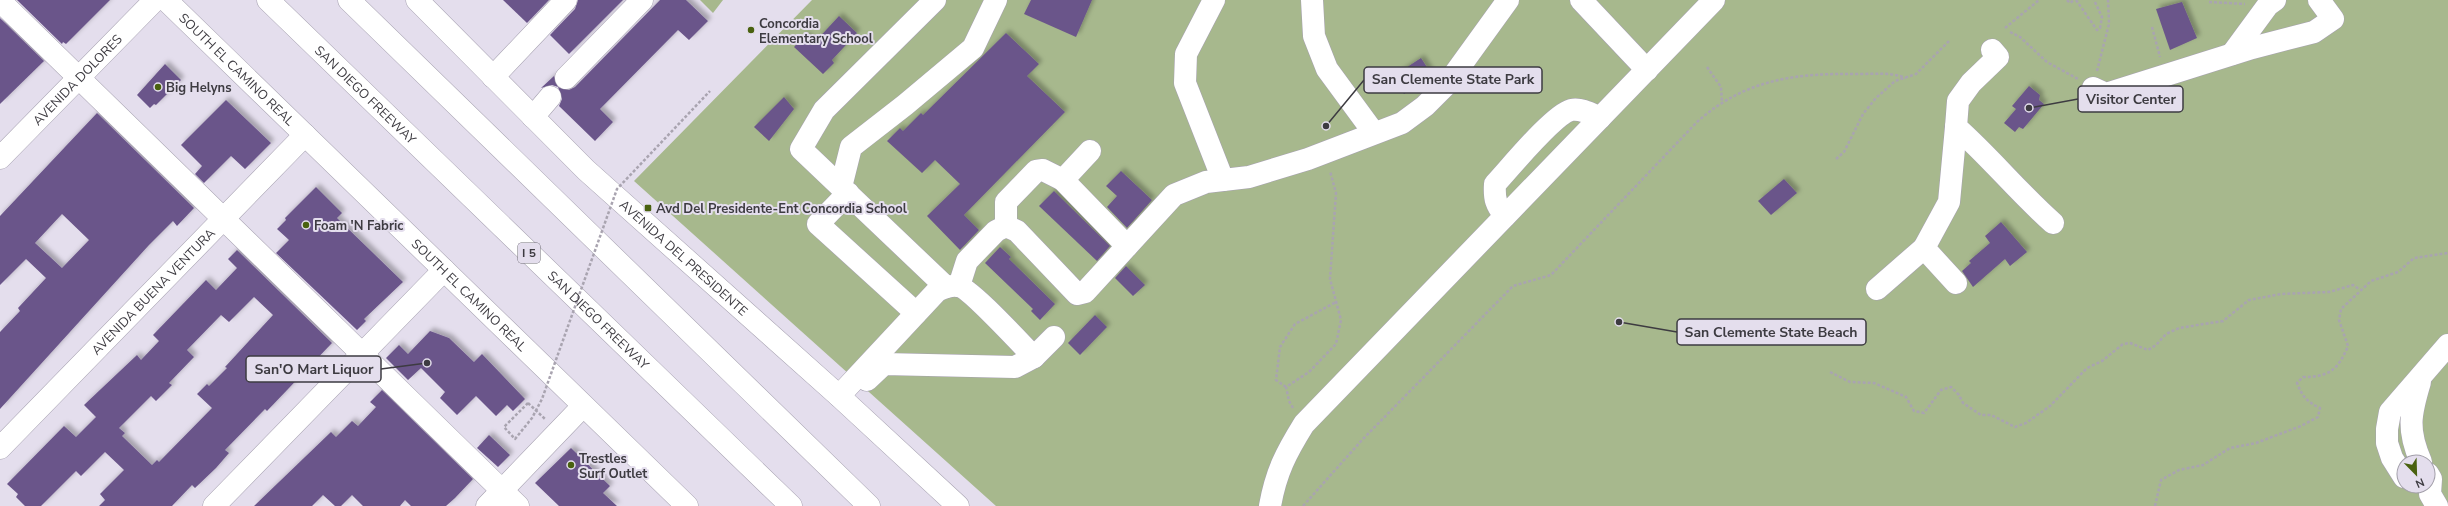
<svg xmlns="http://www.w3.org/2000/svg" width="2448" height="506" font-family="'Nunito Sans',sans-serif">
<defs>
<filter id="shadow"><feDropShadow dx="3.5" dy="-3.5" stdDeviation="2" flood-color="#0004"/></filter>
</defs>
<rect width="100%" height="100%" fill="#e4deed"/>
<!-- green -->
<g fill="#a7b88d" fill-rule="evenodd">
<path d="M 700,0 L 723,0 L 713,13 Z"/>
<path d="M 812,0 L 2448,0 L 2448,506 L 996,506 L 634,181 ZM 2404,462 L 2428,462 L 2428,486 L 2404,486 Z"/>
</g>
<!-- building -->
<g fill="#6b558a" fill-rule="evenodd" filter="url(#shadow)">
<path d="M 17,0 L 110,0 L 66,44 L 63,42 L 62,44 Z"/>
<path d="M 503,0 L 549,0 L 527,23 Z"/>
<path d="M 578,0 L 623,0 L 569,54 L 550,35 L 575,9 Z"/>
<path d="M 660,0 L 686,0 L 708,21 L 689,40 L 678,30 L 600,109 L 613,122 L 595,141 L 559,106 L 562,99 L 558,87 L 569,90 L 575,87 Z"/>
<path d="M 1031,0 L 1092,0 L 1076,37 L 1024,14 Z"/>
<path d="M 2182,2 L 2197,38 L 2170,50 L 2156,9 Z"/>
<path d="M 839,16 L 857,33 L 832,60 L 834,63 L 823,74 L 794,47 L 805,35 L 814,43 Z"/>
<path d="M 0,18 L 44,61 L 0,104 Z"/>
<path d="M 1006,33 L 1039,64 L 1027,76 L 1065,112 L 964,215 L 979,230 L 960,250 L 927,216 L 960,184 L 935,160 L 922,173 L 887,141 L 900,128 L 903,131 L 921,113 L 923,115 Z"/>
<path d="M 1421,58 L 1432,75 L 1404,94 L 1392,77 Z"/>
<path d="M 165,64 L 181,80 L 156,105 L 154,104 L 150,108 L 137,95 Z"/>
<path d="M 554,76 L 558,87 L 552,85 L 541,88 Z"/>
<path d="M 2029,86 L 2040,95 L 2039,100 L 2044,104 L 2023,129 L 2019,127 L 2015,132 L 2004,123 L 2016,109 L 2012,106 Z"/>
<path d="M 784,97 L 794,109 L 769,141 L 754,127 Z"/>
<path d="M 226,100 L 271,143 L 245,169 L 231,156 L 204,183 L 195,174 L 202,166 L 181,145 Z"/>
<path d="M 97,113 L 194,208 L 177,226 L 173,221 L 149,245 L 0,409 L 0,332 L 20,311 L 18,308 L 46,278 L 26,259 L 0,285 L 0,216 ZM 62,214 L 89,240 L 62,268 L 35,243 Z"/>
<path d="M 1121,171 L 1152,200 L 1127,228 L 1107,207 L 1117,196 L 1106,186 Z"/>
<path d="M 1784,179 L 1797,193 L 1771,215 L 1758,201 Z"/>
<path d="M 316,187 L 342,213 L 337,218 L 403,282 L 364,319 L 366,321 L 357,330 L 276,253 L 289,240 L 277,229 L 286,220 L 285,218 Z"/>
<path d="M 1054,191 L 1110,246 L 1097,261 L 1039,206 Z"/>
<path d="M 2001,222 L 2027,252 L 2010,266 L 2005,259 L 1973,287 L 1962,271 L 1971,263 L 1969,261 L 1990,243 L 1985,236 Z"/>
<path d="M 1000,247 L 1011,257 L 1009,259 L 1055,304 L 1040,320 L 1031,311 L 1033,309 L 985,263 Z"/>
<path d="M 237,250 L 332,343 L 267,411 L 265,409 L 225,450 L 229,453 L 216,468 L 195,488 L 192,485 L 172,506 L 99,506 L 105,500 L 100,494 L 124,470 L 105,452 L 81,476 L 76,471 L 41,506 L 25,506 L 16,497 L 18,494 L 7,484 L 64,426 L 76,437 L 96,417 L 84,405 L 137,355 L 141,360 L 159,341 L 153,335 L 206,280 L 216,290 L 237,268 L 228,259 ZM 254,297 L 273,315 L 225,367 L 227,368 L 209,386 L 207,384 L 197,394 L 212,408 L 159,462 L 157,460 L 152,465 L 122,436 L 125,433 L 119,428 L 151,396 L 156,401 L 172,385 L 169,383 L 194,357 L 187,350 L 221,315 L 229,322 Z"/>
<path d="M 1126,266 L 1145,285 L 1133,296 L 1115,278 Z"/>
<path d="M 1095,315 L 1107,327 L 1080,355 L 1068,343 Z"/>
<path d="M 430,331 L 449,338 L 474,362 L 482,354 L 525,399 L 513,411 L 507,405 L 496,416 L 476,396 L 457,415 L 440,398 L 445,392 L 421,368 L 408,380 L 386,358 L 399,345 L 408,354 Z"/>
<path d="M 382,390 L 473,479 L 455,498 L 446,506 L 411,506 L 405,500 L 400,506 L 363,506 L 352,495 L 341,506 L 335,506 L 323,495 L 312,506 L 254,506 L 331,432 L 336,437 L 352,421 L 358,426 L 376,407 L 370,402 Z"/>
<path d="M 489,435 L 510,455 L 498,467 L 477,448 Z"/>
<path d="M 571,448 L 610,486 L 603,493 L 617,506 L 559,506 L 535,483 Z"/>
</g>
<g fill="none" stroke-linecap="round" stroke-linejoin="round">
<defs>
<g id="minor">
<path id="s1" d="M 417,0 L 586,170 L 839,396 L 958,506"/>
<path d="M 935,0 L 824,110 L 801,149 L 946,287"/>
<path d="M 1214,0 L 1186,54 L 1185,83 L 1223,180"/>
<path d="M 1312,0 L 1314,36 L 1327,69 L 1374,133"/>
<path d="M 1581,0 L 1647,70"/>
<path d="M 0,1 L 518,506"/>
<path d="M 1992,50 L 1998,57 L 1971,83 L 1958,101 L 1956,127 C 1990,157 2019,193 2053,223"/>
<path d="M 2232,54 L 2268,5 L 2275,0"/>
<path d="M 493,77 L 566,0"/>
<path d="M 566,78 L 642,0"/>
<path d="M 2093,88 L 2106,94 L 2252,48 L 2314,32 L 2333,19 L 2319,0"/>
<path d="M 533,117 L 550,97"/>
<path d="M 1956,127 L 1949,202 L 1924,248 L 1956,283"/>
<path id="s2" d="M 0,158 L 155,0"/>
<path d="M 1063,180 L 1127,246"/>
<path d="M 841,187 L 851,147 L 905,105 L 973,48 L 996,0"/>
<path d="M 848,193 L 818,224 L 916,313"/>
<path d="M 1505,216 C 1496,205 1494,199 1495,184 C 1510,168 1553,115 1571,110 C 1582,108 1591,114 1600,118"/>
<path d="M 1006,226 L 1017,231 L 1077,294 L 1085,292 L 1174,195 L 1206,182 L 1249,177 L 1308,159 L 1402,123 L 1425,106 L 1448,83 L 1508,0"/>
<path d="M 1006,226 L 1006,202 L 1036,171 L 1043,170 L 1063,180 L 1090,151"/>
<path d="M 959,286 L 967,261 L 996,231 L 1006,226"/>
<path d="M 1877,289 L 1924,248"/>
<path d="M 867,380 L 884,364 L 1015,367 L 1034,357 L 1054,337"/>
<path d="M 2420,382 C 2410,415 2407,430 2421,462"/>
<path d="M 839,396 L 937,291 C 943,288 951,285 958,286 C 970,288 1022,345 1034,357"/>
<path id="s3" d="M 0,448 L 305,135"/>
<path d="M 2428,474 L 2431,479 L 2430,494 L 2437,506"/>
<path d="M 2404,477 L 2392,458 L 2387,443 L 2387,429 L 2390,412 L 2448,345"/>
<path d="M 214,506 L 444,270"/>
<path d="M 487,506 L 583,406"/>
<path d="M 1270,506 C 1276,472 1286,453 1304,424 L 1714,0"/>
</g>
<g id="major">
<path id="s4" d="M 166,0 L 687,506"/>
</g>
<g id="highway">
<path id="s5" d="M 268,0 L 791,506"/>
<path d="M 349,0 L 869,506"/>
</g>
</defs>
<!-- minor casing -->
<use href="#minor" stroke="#a6a1b0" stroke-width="23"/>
<!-- major casing -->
<use href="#major" stroke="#a6a1b0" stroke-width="23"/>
<!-- highway casing -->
<use href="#highway" stroke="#a6a1b0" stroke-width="23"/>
<!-- path -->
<g stroke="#a9a4b0" stroke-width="2.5" stroke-dasharray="3 2" stroke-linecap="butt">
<path d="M 2067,0 L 2070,3 L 2074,0"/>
<path d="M 2076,0 L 2097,30 L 2100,28 L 2102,17 L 2094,0"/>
<path d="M 2209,2 L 2245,4"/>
<path d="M 2152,27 L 2160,57"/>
<path d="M 2005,28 L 2039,0"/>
<path d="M 2010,32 L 2020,37 L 2047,62 L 2078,79"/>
<path d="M 1707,67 L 1721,87 L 1722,102"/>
<path d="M 2097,71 L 2109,24 L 2108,0"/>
<path d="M 1836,159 L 1844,152 L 1863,114 L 1876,98 L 1895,81 L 1916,74 L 1950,40"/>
<path d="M 1830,372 L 1850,382 L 1874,383 L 1906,397 L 1914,411 L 1924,413 L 1941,390 L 1951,387 L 1959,395 L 1963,403 L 1981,415 L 1991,415 L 2015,427 L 2026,423 L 2050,406 L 2087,368 L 2102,361 L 2123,344 L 2130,343 L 2148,350 L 2156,345 L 2166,334 L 2179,328 L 2223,321 L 2249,300 L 2281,294 L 2329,292 L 2353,285 L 2359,289"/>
<path d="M 1286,387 L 1276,380 L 1280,347 L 1295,324 L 1336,302"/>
<path d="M 528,403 L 545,419"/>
<path d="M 1293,408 L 1289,401 L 1286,387 L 1309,372 L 1336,344 L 1341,320 L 1330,279 L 1336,193 L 1330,171"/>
<path d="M 1303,506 L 1362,440 L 1513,286 L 1551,275 L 1697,122 C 1745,79 1796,73 1858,74 C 1875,74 1891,72 1906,78"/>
<path d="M 2155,506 L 2161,480 L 2179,470 L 2203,465 L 2230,448 L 2256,443 L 2301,426 L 2318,417 L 2320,408 C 2307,402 2302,396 2297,383 L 2303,377 C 2329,377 2338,370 2348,346 L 2339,320 L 2341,309 L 2371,281 L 2398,272 L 2414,258 L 2448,253"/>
</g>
<!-- minor -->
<use href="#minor" stroke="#fff" stroke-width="22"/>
<!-- major -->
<use href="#major" stroke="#fff" stroke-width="22"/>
<!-- highway -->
<use href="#highway" stroke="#fff" stroke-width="22"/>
<!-- path-bridge -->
<path stroke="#a9a4b0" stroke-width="2.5" stroke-dasharray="3 2" stroke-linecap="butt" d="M 528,403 L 504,427 L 515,439 L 532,418 L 542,399 L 617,189 L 710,91"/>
</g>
<!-- markers -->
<g fill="#49610f" stroke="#e4deed" stroke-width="1.5">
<circle cx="751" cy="30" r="4"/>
<circle cx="158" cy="87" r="4"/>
<rect x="644" y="204" width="8" height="8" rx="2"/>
<circle cx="306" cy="225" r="4"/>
<circle cx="571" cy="465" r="4"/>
</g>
<g text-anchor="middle" stroke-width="4" stroke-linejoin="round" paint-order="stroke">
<!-- shield labels -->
<rect fill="#e4deed" stroke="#6f6c75" stroke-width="1" x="518" y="243" width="22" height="20" rx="3"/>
<g font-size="12" font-weight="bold" fill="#3d3b41">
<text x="529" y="257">I 5</text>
</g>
<!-- poi labels -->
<g font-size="13" font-weight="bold" fill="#3d3b41" stroke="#e4deed" text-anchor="start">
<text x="759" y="28">Concordia<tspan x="759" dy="15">Elementary School</tspan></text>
<text x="166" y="92">Big Helyns</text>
<text x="656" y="213">Avd Del Presidente-Ent Concordia School</text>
<text x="314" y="230">Foam 'N Fabric</text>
<text x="579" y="463">Trestles<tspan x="579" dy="15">Surf Outlet</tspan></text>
</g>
<!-- street labels -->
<g font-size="13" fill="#3d3b41" stroke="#e4deed">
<text dy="5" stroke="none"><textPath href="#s4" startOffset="99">SOUTH EL CAMINO REAL</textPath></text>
<text dy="5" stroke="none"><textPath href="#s2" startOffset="110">AVENIDA DOLORES</textPath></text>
<text dy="5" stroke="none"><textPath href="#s5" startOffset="136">SAN DIEGO FREEWAY</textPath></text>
<text dy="5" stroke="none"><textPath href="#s1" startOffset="371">AVENIDA DEL PRESIDENTE</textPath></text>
<text dy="5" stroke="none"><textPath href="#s3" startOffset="219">AVENIDA BUENA VENTURA</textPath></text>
<text dy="5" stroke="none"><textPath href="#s4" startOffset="423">SOUTH EL CAMINO REAL</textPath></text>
<text dy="5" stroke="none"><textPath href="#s5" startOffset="460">SAN DIEGO FREEWAY</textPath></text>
</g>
</g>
<!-- callouts -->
<path fill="none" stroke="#3d3b41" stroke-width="1.5" d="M1326 126L1364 80M2029 108L2078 99M1619 322L1677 332M427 363L381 369"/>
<g fill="#3d3b41" stroke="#e4deed" stroke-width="1.5">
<circle cx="1326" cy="126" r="4"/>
<circle cx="2029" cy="108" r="4"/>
<circle cx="1619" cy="322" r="4"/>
<circle cx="427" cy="363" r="4"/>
</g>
<g fill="#e4deed" stroke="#3d3b41" stroke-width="1.5">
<rect x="1364" y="67" width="178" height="26" rx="4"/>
<rect x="2078" y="86" width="105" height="26" rx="4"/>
<rect x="1677" y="319" width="189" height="26" rx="4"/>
<rect x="246" y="356" width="135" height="26" rx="4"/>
</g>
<g font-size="14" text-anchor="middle" font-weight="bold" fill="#3d3b41">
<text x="1453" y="84">San Clemente State Park</text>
<text x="2131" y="104">Visitor Center</text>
<text x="1771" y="337">San Clemente State Beach</text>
<text x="314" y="374">San'O Mart Liquor</text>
</g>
<!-- north arrow -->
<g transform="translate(2416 474) rotate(157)"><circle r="19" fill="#e4deed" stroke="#a19da8"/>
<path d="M0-3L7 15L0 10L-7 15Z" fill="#49610f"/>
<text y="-6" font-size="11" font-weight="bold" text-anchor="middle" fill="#3d3b41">N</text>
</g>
</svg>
